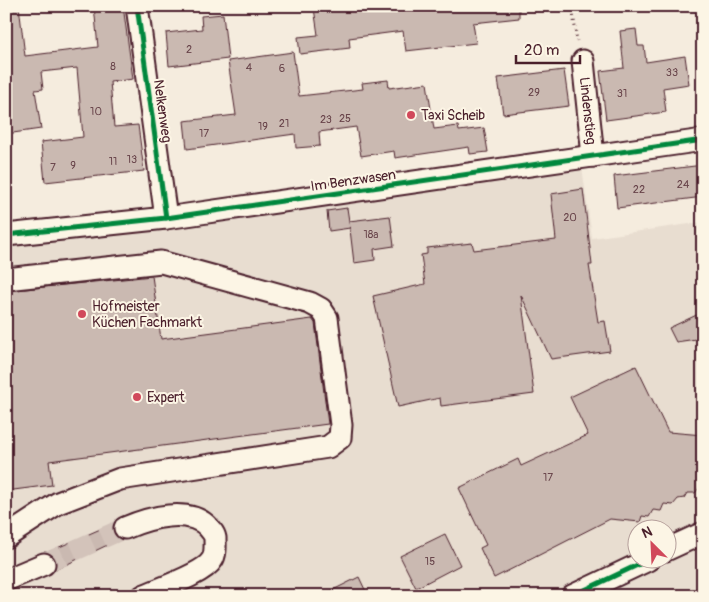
<svg xmlns="http://www.w3.org/2000/svg" width="709" height="602" font-family="Pangolin,sans-serif">
<rect width="100%" height="100%" fill="#f5ecde"/>
<filter id="ink" filterUnits="userSpaceOnUse"><feTurbulence type="fractalNoise" baseFrequency=".02" numOctaves="2"/><feDisplacementMap in="SourceGraphic" scale="10" xChannelSelector="R" yChannelSelector="G"/><feConvolveMatrix kernelMatrix="1 2 1 2 8 2 1 2 1" color-interpolation-filters="sRGB"/></filter>
<g filter="url(#ink)">
<!-- built -->
<path fill="#e8ddd0" fill-rule="evenodd" d="M 582,167 L 592,238 L 703,222 L 703,596 L 6,596 L 6,246 ZM 636,530 L 666,530 L 666,560 L 636,560 Z"/>
<!-- building -->
<g fill="#cab9b1" stroke="#4a1f2b">
<path d="M 6,6 L 19,6 L 25,56 L 98,47 L 94,6 L 123,6 L 133,79 L 110,82 L 114,127 L 138,125 L 144,171 L 45,182 L 41,142 L 83,137 L 77,68 L 41,72 L 43,89 L 35,90 L 41,129 L 6,134 Z"/>
<path d="M 345,6 L 345,9 L 368,6 L 519,6 L 519,18 L 473,23 L 476,43 L 406,51 L 403,31 L 349,38 L 350,48 L 300,54 L 298,37 L 318,35 L 314,8 Z"/>
<path d="M 223,14 L 228,59 L 169,66 L 166,33 L 202,29 L 201,16 Z"/>
<path d="M 636,29 L 638,46 L 644,46 L 646,62 L 685,56 L 689,84 L 663,88 L 666,112 L 606,120 L 600,71 L 624,68 L 620,31 Z"/>
<path d="M 293,52 L 299,96 L 363,89 L 362,83 L 388,80 L 389,88 L 427,83 L 434,129 L 458,126 L 459,131 L 484,128 L 488,152 L 470,154 L 469,147 L 395,158 L 394,151 L 361,156 L 356,127 L 319,132 L 320,146 L 296,148 L 295,134 L 187,149 L 184,121 L 236,115 L 228,61 Z"/>
<path d="M 564,70 L 569,106 L 503,114 L 498,78 Z"/>
<path d="M 703,165 L 703,197 L 617,208 L 614,176 Z"/>
<path d="M 583,189 L 592,265 L 589,265 L 598,322 L 605,321 L 610,351 L 551,359 L 521,295 L 534,394 L 441,406 L 440,398 L 398,407 L 373,296 L 425,284 L 421,255 L 427,254 L 427,248 L 472,243 L 474,250 L 556,240 L 551,194 Z"/>
<path d="M 347,208 L 350,228 L 329,231 L 327,211 Z"/>
<path d="M 390,216 L 394,246 L 374,249 L 375,260 L 354,263 L 349,221 Z"/>
<path d="M 152,276 L 161,339 L 312,319 L 315,323 L 328,424 L 49,461 L 52,485 L 6,491 L 6,291 Z"/>
<path d="M 703,312 L 703,338 L 676,342 L 669,328 Z"/>
<path d="M 636,366 L 668,432 L 703,435 L 703,483 L 695,493 L 687,493 L 684,498 L 678,499 L 673,505 L 664,504 L 661,511 L 653,510 L 649,517 L 642,516 L 640,522 L 610,519 L 494,578 L 480,548 L 486,545 L 459,488 L 518,459 L 521,466 L 588,435 L 570,397 Z"/>
<path d="M 114,523 L 114,533 L 120,539 L 55,570 L 56,560 L 48,552 Z"/>
<path d="M 445,534 L 460,565 L 416,588 L 400,556 Z"/>
<path d="M 359,577 L 368,596 L 321,596 Z"/>
</g>
<g fill="none" stroke-linecap="round" stroke-linejoin="round">
<!-- minor-tunnel -->
<path stroke="#d3c3ba" stroke-width="21" stroke-dasharray="21 11" stroke-linecap="butt" d="M 44,564 L 125,528"/>
<defs>
<g id="minor">
<path d="M 137,6 L 166,218"/>
<path id="s1" d="M 583,61 L 593,156"/>
<path d="M 6,235 L 166,218 L 703,140"/>
<path d="M 6,279 L 161,262 L 310,303 L 321,309 L 327,318 L 341,425 L 340,438 L 328,447 L 120,479 L 58,503 L 6,537"/>
<path d="M 125,528 C 148,518 190,506 209,528 C 212,532 214,533 215,538 C 215,545 216,554 212,560 C 204,574 158,589 143,596"/>
<path d="M 666,550 L 703,533"/>
<path d="M 6,580 L 44,564"/>
<path d="M 572,596 L 648,560"/>
</g>
</defs>
<!-- minor casing -->
<use href="#minor" stroke="#4a1f2b" stroke-width="25"/>
<!-- path -->
<path stroke="#4a1f2b" stroke-width="3" stroke-dasharray="1 4" stroke-linecap="butt" d="M 572,6 L 577,41"/>
<!-- minor -->
<use href="#minor" stroke="#fcf5e5" stroke-width="21"/>
<defs>
<g id="cycleway">
<path d="M 137,6 L 166,218"/>
<path d="M 6,235 L 166,218 L 703,140"/>
<path d="M 572,596 L 648,560"/>
</g>
</defs>
<!-- cycleway casing -->
<use href="#cycleway" stroke="#fcf5e5" stroke-width="8"/>
<!-- cycleway -->
<use href="#cycleway" stroke="#00873e" stroke-width="5"/>
</g>
</g>
<!-- markers -->
<g fill="#d1495b" stroke="#fcf5e5" stroke-width="2">
<circle cx="411" cy="115" r="5"/>
<circle cx="82" cy="314" r="5"/>
<circle cx="137" cy="397" r="5"/>
</g>
<g text-anchor="middle" stroke-width="4" stroke-linejoin="round" paint-order="stroke">
<!-- number labels -->
<g font-size="11" fill="#6a464c">
<text x="189" y="53">2</text>
<text x="113" y="70">8</text>
<text x="249" y="71">4</text>
<text x="282" y="72">6</text>
<text x="672" y="76">33</text>
<text x="534" y="96">29</text>
<text x="622" y="97">31</text>
<text x="96" y="115">10</text>
<text x="345" y="122">25</text>
<text x="326" y="123">23</text>
<text x="284" y="127">21</text>
<text x="263" y="130">19</text>
<text x="204" y="137">17</text>
<text x="132" y="163">13</text>
<text x="113" y="165">11</text>
<text x="73" y="169">9</text>
<text x="53" y="171">7</text>
<text x="683" y="188">24</text>
<text x="639" y="193">22</text>
<text x="570" y="221">20</text>
<text x="371" y="238">18a</text>
<text x="548" y="481">17</text>
<text x="430" y="565">15</text>
</g>
<!-- street labels -->
<g font-size="14" fill="#4a1f2b" stroke="#fcf5e5">
<text transform="translate(163 111) rotate(82)" y="5">Nelkenweg</text>
<text dy="5" stroke="none"><textPath href="#s1" startOffset="50">Lindenstieg</textPath></text>
<text transform="translate(353 180) rotate(-8)" y="5">Im Benzwasen</text>
</g>
<!-- poi labels -->
<g font-size="14" fill="#4a1f2b" stroke="#fcf5e5" text-anchor="start">
<text x="421" y="120">Taxi Scheib</text>
<text x="92" y="311">Hofmeister<tspan x="92" dy="16">Küchen Fachmarkt</tspan></text>
<text x="147" y="402">Expert</text>
</g>
</g>
<!-- margin -->
<rect width="709" height="602" fill="none" stroke="#fcf5e5" stroke-width="25"/>
<rect x="12" y="12" width="684" height="577" fill="none" stroke="#4a1f2b" stroke-width="2" filter="url(#ink)"/>
<!-- north arrow -->
<g transform="translate(652 544) rotate(336)"><circle r="24" fill="#fcf5e5" stroke="#b59f9b"/>
<path d="M0-4L9 19L0 12L-9 19Z" fill="#d1495b"/>
<text y="-8" font-size="14" font-weight="bold" text-anchor="middle" fill="#4a1f2b">N</text>
</g>
<!-- scale -->
<path d="M516 55v8h64v-8" fill="none" stroke="#4a1f2b" stroke-width="2.5"/>
<text x="524" y="55" font-size="15" fill="#4a1f2b" stroke="#fcf5e5" stroke-width="4" paint-order="stroke">20 m</text>
</svg>
